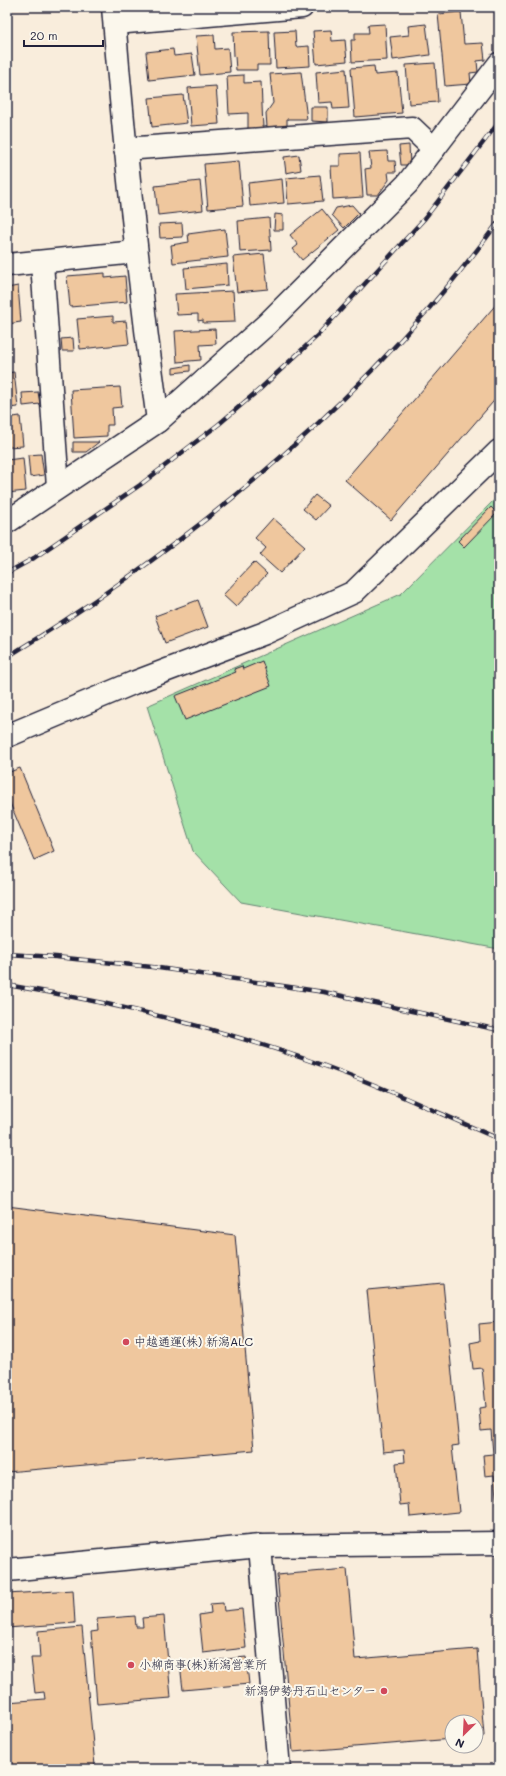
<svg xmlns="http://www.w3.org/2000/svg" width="506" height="1776" font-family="Mali,'Klee One',sans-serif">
<defs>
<pattern id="water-waves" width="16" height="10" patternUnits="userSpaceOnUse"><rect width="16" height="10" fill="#9acff8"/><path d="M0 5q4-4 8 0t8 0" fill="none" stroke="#84b1d6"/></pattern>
</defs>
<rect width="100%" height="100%" fill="#f9eddc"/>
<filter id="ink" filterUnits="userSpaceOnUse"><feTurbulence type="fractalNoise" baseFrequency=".025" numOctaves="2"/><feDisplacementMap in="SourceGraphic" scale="8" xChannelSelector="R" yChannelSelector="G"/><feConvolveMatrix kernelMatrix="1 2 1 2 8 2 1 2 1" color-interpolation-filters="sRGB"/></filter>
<g filter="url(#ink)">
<!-- green -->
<path fill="#a4e1a8" stroke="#638272" d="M 499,495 L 499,949 L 241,902 L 193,851 L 147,706 L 401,594 Z"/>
<!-- water -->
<path fill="url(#water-waves)" stroke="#6a8aac" d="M 499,1766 L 499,1769 L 461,1769 Z"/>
<!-- building -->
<g fill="#efc79e" stroke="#22223b">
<path d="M 461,12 L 464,44 L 483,43 L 485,60 L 477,61 L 478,72 L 470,73 L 471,84 L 445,86 L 438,14 Z"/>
<path d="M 385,24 L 387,60 L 352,62 L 351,40 L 355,40 L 355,33 L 369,33 L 368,25 Z"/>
<path d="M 426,24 L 430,55 L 393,60 L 390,37 L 409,35 L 408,26 Z"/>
<path d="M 331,30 L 332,41 L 345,40 L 347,61 L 316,64 L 313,31 Z"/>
<path d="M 269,31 L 270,65 L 257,65 L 257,70 L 236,70 L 235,56 L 234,56 L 233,32 Z"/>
<path d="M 295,31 L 296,47 L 309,46 L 310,66 L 276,68 L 274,32 Z"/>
<path d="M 214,35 L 215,49 L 228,48 L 230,72 L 200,75 L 196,36 Z"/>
<path d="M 173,49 L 174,56 L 192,54 L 195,75 L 149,80 L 146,52 Z"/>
<path d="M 435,63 L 438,102 L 409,104 L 406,65 Z"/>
<path d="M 374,66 L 375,75 L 398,73 L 402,113 L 355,117 L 351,68 Z"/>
<path d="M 346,69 L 349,108 L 333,109 L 332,102 L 318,103 L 316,72 Z"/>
<path d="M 301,72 L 307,119 L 287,119 L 287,126 L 267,127 L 266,113 L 273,103 L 270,74 Z"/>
<path d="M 244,75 L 244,83 L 261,82 L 263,128 L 248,129 L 248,113 L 229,114 L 227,76 Z"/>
<path d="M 216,86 L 219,124 L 191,126 L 188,88 Z"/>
<path d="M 183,95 L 187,123 L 152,127 L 149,98 Z"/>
<path d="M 311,107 L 328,107 L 328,122 L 311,121 Z"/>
<path d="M 409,145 L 410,165 L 401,165 L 399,146 Z"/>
<path d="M 387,151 L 388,161 L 395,161 L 396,172 L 388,172 L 389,180 L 378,195 L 367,195 L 365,169 L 371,168 L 369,152 Z"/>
<path d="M 360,153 L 363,197 L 333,199 L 331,166 L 340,166 L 340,154 Z"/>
<path d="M 299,155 L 301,170 L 286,173 L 284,157 Z"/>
<path d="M 239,161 L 243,206 L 208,209 L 204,164 Z"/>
<path d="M 320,175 L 323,201 L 288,204 L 286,178 Z"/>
<path d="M 282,179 L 284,203 L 250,206 L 248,183 Z"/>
<path d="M 200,181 L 203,210 L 158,215 L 155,186 Z"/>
<path d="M 352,205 L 359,213 L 344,228 L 332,215 L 336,208 Z"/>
<path d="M 322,209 L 339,230 L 302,260 L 293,249 L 298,245 L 290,235 Z"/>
<path d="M 275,214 L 283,215 L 283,230 L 274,230 Z"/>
<path d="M 269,218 L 271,250 L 240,252 L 238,221 Z"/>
<path d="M 182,223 L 183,237 L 160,238 L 159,224 Z"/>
<path d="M 225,229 L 228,257 L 173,263 L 171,245 L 189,242 L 188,234 Z"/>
<path d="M 264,254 L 268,289 L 237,292 L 233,257 Z"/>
<path d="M 227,264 L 228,285 L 186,289 L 184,268 Z"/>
<path d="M 105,273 L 105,278 L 125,276 L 127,302 L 70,307 L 67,276 Z"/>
<path d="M 18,286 L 21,322 L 7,324 L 7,288 Z"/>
<path d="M 233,291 L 235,322 L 203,323 L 203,320 L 198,321 L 198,314 L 177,315 L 175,294 Z"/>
<path d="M 499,301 L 499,395 L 391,520 L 345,480 Z"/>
<path d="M 113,316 L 113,322 L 126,321 L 129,344 L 80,349 L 77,319 Z"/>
<path d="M 215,329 L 216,344 L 200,345 L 201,360 L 177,362 L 175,331 Z"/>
<path d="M 73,338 L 74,351 L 62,351 L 61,339 Z"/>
<path d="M 190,365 L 190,371 L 173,373 L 173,368 Z"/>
<path d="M 14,372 L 18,407 L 7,408 L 7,373 Z"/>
<path d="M 120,387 L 122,407 L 112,408 L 113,425 L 107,425 L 107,436 L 74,438 L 71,390 Z"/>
<path d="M 38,392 L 40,404 L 23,406 L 22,393 Z"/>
<path d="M 20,416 L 23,446 L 7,447 L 7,418 Z"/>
<path d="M 73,442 L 99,442 L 86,452 L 73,452 Z"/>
<path d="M 41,454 L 44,475 L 30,477 L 28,455 Z"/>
<path d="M 23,458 L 26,491 L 7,493 L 7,460 Z"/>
<path d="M 315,495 L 329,506 L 316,520 L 303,509 Z"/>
<path d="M 491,507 L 497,513 L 464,547 L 458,541 Z"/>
<path d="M 273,518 L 305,546 L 280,573 L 260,555 L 266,548 L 255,538 Z"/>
<path d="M 254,562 L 267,574 L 236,607 L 223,595 Z"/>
<path d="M 198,600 L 208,627 L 165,643 L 155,616 Z"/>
<path d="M 262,661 L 271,686 L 185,720 L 175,696 L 236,672 L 234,669 L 242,666 L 243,669 Z"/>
<path d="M 20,768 L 54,851 L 34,860 L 7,796 L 7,773 Z"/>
<path d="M 7,1206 L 235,1235 L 254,1450 L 7,1472 Z"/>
<path d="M 443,1283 L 459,1445 L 452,1446 L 459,1512 L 410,1517 L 409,1504 L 400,1505 L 396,1463 L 405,1462 L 404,1450 L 383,1452 L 367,1290 Z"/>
<path d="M 499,1322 L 499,1518 L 498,1518 L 494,1475 L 485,1476 L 483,1455 L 493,1454 L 491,1430 L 481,1431 L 479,1408 L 486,1407 L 482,1368 L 473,1369 L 470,1343 L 480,1341 L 479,1324 Z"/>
<path d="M 347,1569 L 355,1659 L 477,1649 L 484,1736 L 476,1737 L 476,1722 L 452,1722 L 452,1739 L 293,1752 L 277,1575 Z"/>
<path d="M 73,1590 L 75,1623 L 7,1628 L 7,1594 Z"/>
<path d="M 223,1603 L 224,1611 L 242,1609 L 246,1648 L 203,1653 L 199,1615 L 211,1613 L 210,1604 Z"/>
<path d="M 135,1616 L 136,1627 L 143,1627 L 142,1618 L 164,1616 L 171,1698 L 97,1704 L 91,1632 L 98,1631 L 97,1619 Z"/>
<path d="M 82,1627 L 95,1766 L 63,1769 L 7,1769 L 7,1702 L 45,1699 L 44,1692 L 35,1693 L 31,1658 L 40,1658 L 38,1631 Z"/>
<path d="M 246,1657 L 249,1684 L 183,1690 L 180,1664 Z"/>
</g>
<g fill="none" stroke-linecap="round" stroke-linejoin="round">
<defs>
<g id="minor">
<path d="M 115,23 L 302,7"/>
<path d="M 125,149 L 412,128 L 434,149"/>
<path d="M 42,263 L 58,487"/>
<path d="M 7,265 L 136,252"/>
<path d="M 158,421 L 267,324 L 407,184 L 499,64"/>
<path d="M 7,522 L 158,421 C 139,283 124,145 113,7"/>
<path d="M 7,736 L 133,683 L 265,633 L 354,592 L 499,451"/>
<path d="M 260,1546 L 279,1769"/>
<path d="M 7,1570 L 260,1546 L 499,1543"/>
</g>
</defs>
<!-- minor casing -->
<use href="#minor" stroke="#22223b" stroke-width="25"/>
<!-- minor -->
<use href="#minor" stroke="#fbf7ec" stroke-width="22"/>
<defs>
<g id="rail">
<path d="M 7,573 L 34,558 L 140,485 L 219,424 L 260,389 L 317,336 L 425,218 L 499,122"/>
<path d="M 7,657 C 195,542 368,399 499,221"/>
<path d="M 7,954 L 56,957 L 152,967 L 324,992 L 499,1030"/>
<path d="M 7,985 C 123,1004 239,1033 349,1075 C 400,1094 449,1118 499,1139"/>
</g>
</defs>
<!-- rail casing -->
<use href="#rail" stroke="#22223b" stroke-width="4.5"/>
<!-- rail -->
<use href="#rail" stroke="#fbf7ec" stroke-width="3" stroke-dasharray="9" stroke-linecap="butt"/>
</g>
</g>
<!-- markers -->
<g fill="#d1495b" stroke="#fbf7ec" stroke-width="1.5">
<circle cx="126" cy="1342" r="4"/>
<circle cx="131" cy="1665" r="4"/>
<circle cx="384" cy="1691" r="4"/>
</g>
<g text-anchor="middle" stroke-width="4" stroke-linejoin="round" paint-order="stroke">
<!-- poi labels -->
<g font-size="12" fill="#22223b" stroke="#fbf7ec" text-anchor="start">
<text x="134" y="1346">中越通運(株) 新潟ALC</text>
<text x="139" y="1669">小柳商事(株)新潟営業所</text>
<text x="376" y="1695" text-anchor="end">新潟伊勢丹石山センター</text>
</g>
</g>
<!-- margin -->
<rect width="506" height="1776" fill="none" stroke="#fbf7ec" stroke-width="24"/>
<rect x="12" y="12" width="482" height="1752" fill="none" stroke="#22223b" stroke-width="1.5" filter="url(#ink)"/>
<!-- north arrow -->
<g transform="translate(464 1734) rotate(204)"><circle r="19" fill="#fbf7ec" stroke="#a4a2a5"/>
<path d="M0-3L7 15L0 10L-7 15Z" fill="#d1495b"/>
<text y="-6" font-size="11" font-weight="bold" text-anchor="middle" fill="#22223b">N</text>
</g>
<!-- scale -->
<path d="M24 40v6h79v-6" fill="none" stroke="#22223b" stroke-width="2"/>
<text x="30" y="40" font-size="12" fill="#22223b" stroke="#fbf7ec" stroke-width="3" paint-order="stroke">20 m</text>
</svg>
